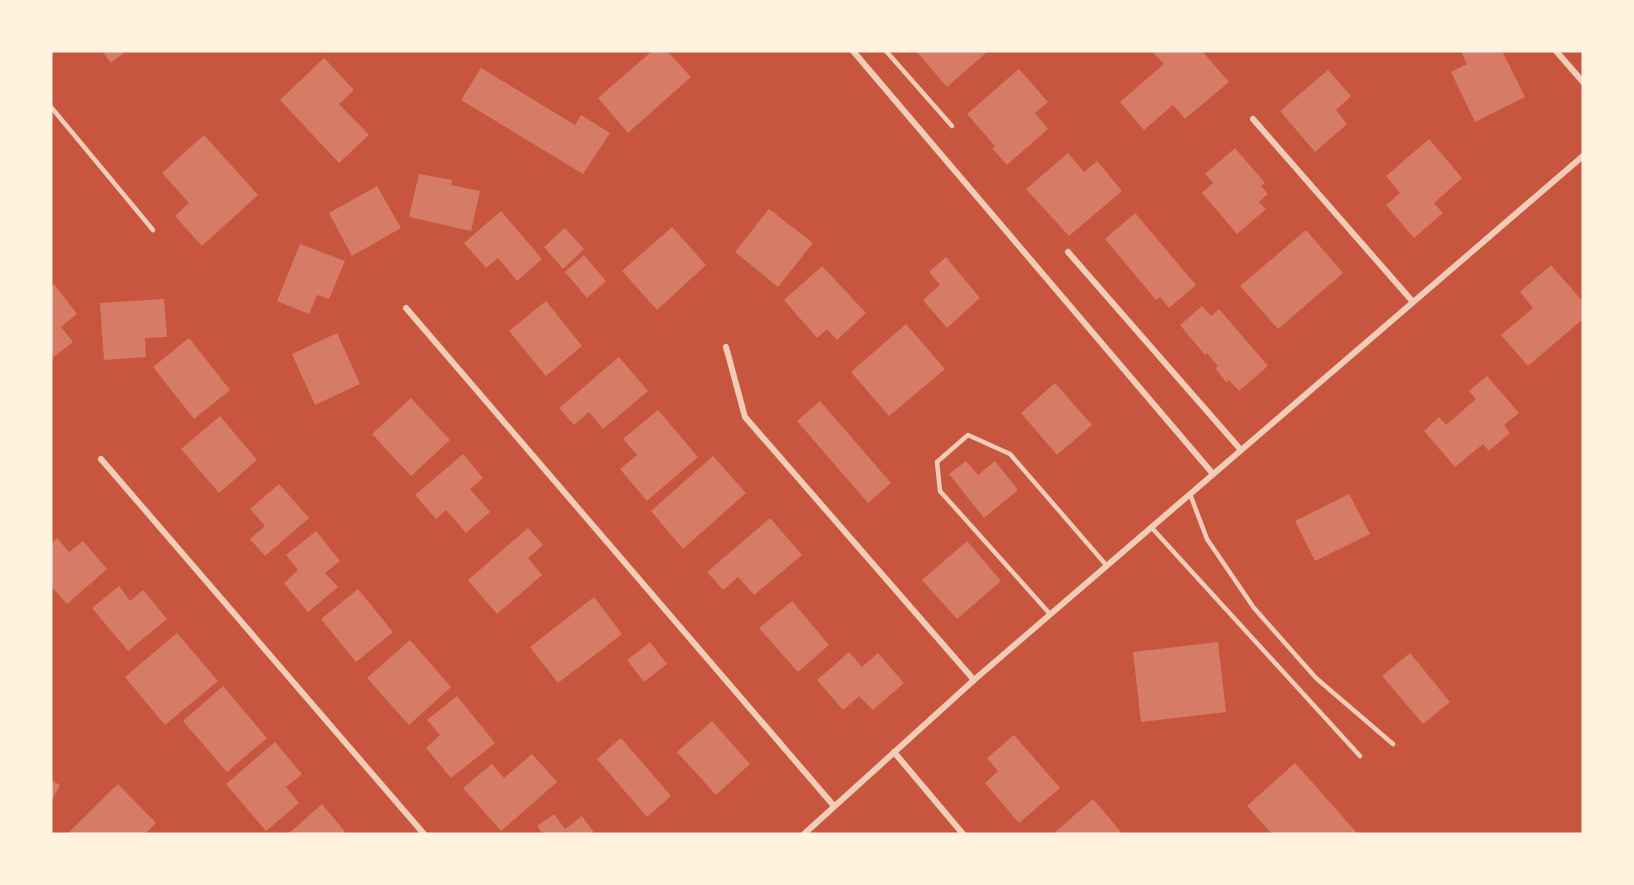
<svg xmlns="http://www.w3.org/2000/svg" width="1634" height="885" font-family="'Source Sans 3',sans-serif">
<rect width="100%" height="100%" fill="#c8553d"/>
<!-- building -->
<g fill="#d67c66">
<path d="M 102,51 L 126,51 L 111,63 Z"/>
<path d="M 652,51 L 667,51 L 691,77 L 628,133 L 598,98 Z"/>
<path d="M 916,51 L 988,51 L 947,87 Z"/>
<path d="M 1152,51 L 1202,51 L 1229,82 L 1185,119 L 1173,105 L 1144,130 L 1120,102 L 1164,64 Z"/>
<path d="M 1461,51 L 1502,51 L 1525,97 L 1475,122 L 1451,72 L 1467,64 Z"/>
<path d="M 324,58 L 354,90 L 339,104 L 369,135 L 339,163 L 280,100 Z"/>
<path d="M 481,68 L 575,125 L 581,115 L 610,133 L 583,174 L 461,100 Z"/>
<path d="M 1019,69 L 1048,102 L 1035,113 L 1048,129 L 1007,165 L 992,148 L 995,146 L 967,114 Z"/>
<path d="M 1328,70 L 1351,96 L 1336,110 L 1347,124 L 1315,152 L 1280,111 Z"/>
<path d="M 204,135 L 258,195 L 202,246 L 175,216 L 189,203 L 162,173 Z"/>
<path d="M 1429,139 L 1462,178 L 1434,203 L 1443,213 L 1414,238 L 1386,205 L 1400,193 L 1386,176 Z"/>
<path d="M 1235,148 L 1265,183 L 1261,186 L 1268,194 L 1259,202 L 1266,209 L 1237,234 L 1202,193 L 1213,183 L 1205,174 Z"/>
<path d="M 1068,153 L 1084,172 L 1097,161 L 1122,191 L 1069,236 L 1026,189 Z"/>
<path d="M 419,174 L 452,180 L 451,185 L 480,191 L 471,231 L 409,217 Z"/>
<path d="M 377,186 L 401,228 L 352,256 L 329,213 Z"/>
<path d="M 769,209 L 813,243 L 778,287 L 735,252 Z"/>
<path d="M 501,211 L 542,259 L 517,281 L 498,258 L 486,268 L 464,243 Z"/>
<path d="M 1135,213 L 1196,285 L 1169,308 L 1160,297 L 1156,300 L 1105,239 Z"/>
<path d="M 672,227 L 706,265 L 657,310 L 622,271 Z"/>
<path d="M 565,228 L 584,249 L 563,269 L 544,247 Z"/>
<path d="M 1306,230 L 1343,273 L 1278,329 L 1240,286 Z"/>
<path d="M 300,244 L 345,261 L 329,299 L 317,295 L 309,314 L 277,301 Z"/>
<path d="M 584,255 L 606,281 L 587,298 L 565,272 Z"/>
<path d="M 946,257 L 980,298 L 947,328 L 923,300 L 940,285 L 929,272 Z"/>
<path d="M 1551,265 L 1583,302 L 1583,319 L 1528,366 L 1501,335 L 1533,308 L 1520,292 Z"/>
<path d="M 822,266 L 866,313 L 837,340 L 827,329 L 817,338 L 784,300 Z"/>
<path d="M 54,284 L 77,314 L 61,327 L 73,342 L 51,359 L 51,286 Z"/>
<path d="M 164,299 L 167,337 L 145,338 L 146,357 L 104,360 L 100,303 Z"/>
<path d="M 546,301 L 582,346 L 546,376 L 509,331 Z"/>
<path d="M 1202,306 L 1211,316 L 1219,309 L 1268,366 L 1239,391 L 1229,380 L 1226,382 L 1215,368 L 1218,366 L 1207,353 L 1205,355 L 1180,325 Z"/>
<path d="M 906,324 L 945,369 L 889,416 L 851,372 Z"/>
<path d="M 337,333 L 360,384 L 315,405 L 292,354 Z"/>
<path d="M 189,338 L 230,390 L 194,419 L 153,367 Z"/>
<path d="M 619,357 L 648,391 L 603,429 L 589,412 L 574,425 L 559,408 Z"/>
<path d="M 1487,376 L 1519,413 L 1504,425 L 1510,433 L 1489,451 L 1483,444 L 1455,467 L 1424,431 L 1439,417 L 1446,425 L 1476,399 L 1469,391 Z"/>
<path d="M 1055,383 L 1092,425 L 1057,455 L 1021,413 Z"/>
<path d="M 411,398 L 450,440 L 411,476 L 372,434 Z"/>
<path d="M 820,401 L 891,483 L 868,503 L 797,421 Z"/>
<path d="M 658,410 L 698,457 L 647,501 L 620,469 L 637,455 L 623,439 Z"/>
<path d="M 220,416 L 257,460 L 219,493 L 181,449 Z"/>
<path d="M 463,454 L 483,478 L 470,489 L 490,512 L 466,533 L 446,510 L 436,519 L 415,495 Z"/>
<path d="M 713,456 L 746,493 L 683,549 L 651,511 Z"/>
<path d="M 966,461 L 978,475 L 995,461 L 1018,490 L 984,518 L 949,474 Z"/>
<path d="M 279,484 L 309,518 L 265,556 L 250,539 L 265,526 L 250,509 Z"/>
<path d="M 1349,494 L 1370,534 L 1315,561 L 1295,521 Z"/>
<path d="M 770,518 L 802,555 L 754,595 L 738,577 L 723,590 L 707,572 Z"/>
<path d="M 528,528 L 543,545 L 528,558 L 542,575 L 497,614 L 468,580 Z"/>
<path d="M 316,531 L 340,561 L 325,573 L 338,587 L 308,612 L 284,583 L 298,570 L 286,555 Z"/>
<path d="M 57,538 L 69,552 L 83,541 L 107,569 L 67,604 L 51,586 L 51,544 Z"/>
<path d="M 967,541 L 1001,581 L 957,619 L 922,580 Z"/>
<path d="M 119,586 L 130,601 L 143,590 L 167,619 L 128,651 L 92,608 Z"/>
<path d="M 358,589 L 393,632 L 356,662 L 321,619 Z"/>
<path d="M 594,597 L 622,634 L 558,683 L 530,647 Z"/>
<path d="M 792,601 L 829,645 L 798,672 L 759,628 Z"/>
<path d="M 177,633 L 218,681 L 165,725 L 125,677 Z"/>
<path d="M 410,640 L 451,687 L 409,725 L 367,678 Z"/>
<path d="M 650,642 L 667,664 L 644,682 L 627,660 Z"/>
<path d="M 1218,642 L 1226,712 L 1141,722 L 1133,652 Z"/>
<path d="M 849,652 L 862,667 L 878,653 L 904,683 L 873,710 L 859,696 L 843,710 L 817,680 Z"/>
<path d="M 1410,653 L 1450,702 L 1423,724 L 1382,676 Z"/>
<path d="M 223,686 L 267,738 L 227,772 L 183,721 Z"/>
<path d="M 457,696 L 495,743 L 451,778 L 426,748 L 440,735 L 427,720 Z"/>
<path d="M 712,721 L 750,764 L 716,795 L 677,752 Z"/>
<path d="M 1014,735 L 1060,788 L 1019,823 L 985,783 L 998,771 L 987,758 Z"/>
<path d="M 621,738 L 671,796 L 647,817 L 597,759 Z"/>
<path d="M 275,742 L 302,774 L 286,787 L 299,803 L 266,831 L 226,784 Z"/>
<path d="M 532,754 L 557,782 L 501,831 L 463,788 L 492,764 L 504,778 Z"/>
<path d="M 1295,763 L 1358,834 L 1272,834 L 1247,806 Z"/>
<path d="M 51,780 L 60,785 L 51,802 Z"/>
<path d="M 118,784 L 156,823 L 145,834 L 67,834 Z"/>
<path d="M 1093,799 L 1123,834 L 1053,834 Z"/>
<path d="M 322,804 L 347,834 L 288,834 Z"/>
<path d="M 554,814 L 565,829 L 582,816 L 595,834 L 543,834 L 537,826 Z"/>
</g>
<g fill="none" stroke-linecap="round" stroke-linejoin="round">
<!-- service -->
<g stroke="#f1ccb7" stroke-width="4.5">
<path d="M 886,51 L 952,126"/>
<path d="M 51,107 L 153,230"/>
<path d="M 1190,494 L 1207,539 L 1254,608 L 1316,678 L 1393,744"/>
<path d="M 1151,527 L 1360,756"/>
<path d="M 1050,614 L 940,491 L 937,462 L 968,435 L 1010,454 L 1107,566"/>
</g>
<!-- minor -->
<g stroke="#f1ccb7" stroke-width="6">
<path d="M 853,51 L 1213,474"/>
<path d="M 1556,51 L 1583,82"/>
<path d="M 1253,119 L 1413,302"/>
<path d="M 1068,252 L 1241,450"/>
<path d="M 406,308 L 834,806"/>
<path d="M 726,347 L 745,417 L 974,680"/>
<path d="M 101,459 L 424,834"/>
<path d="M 894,752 L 963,834"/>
<path d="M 804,834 L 974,680 L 1583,156"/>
</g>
</g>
<!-- border -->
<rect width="1634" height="885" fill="none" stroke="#fff3e0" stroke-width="105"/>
</svg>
